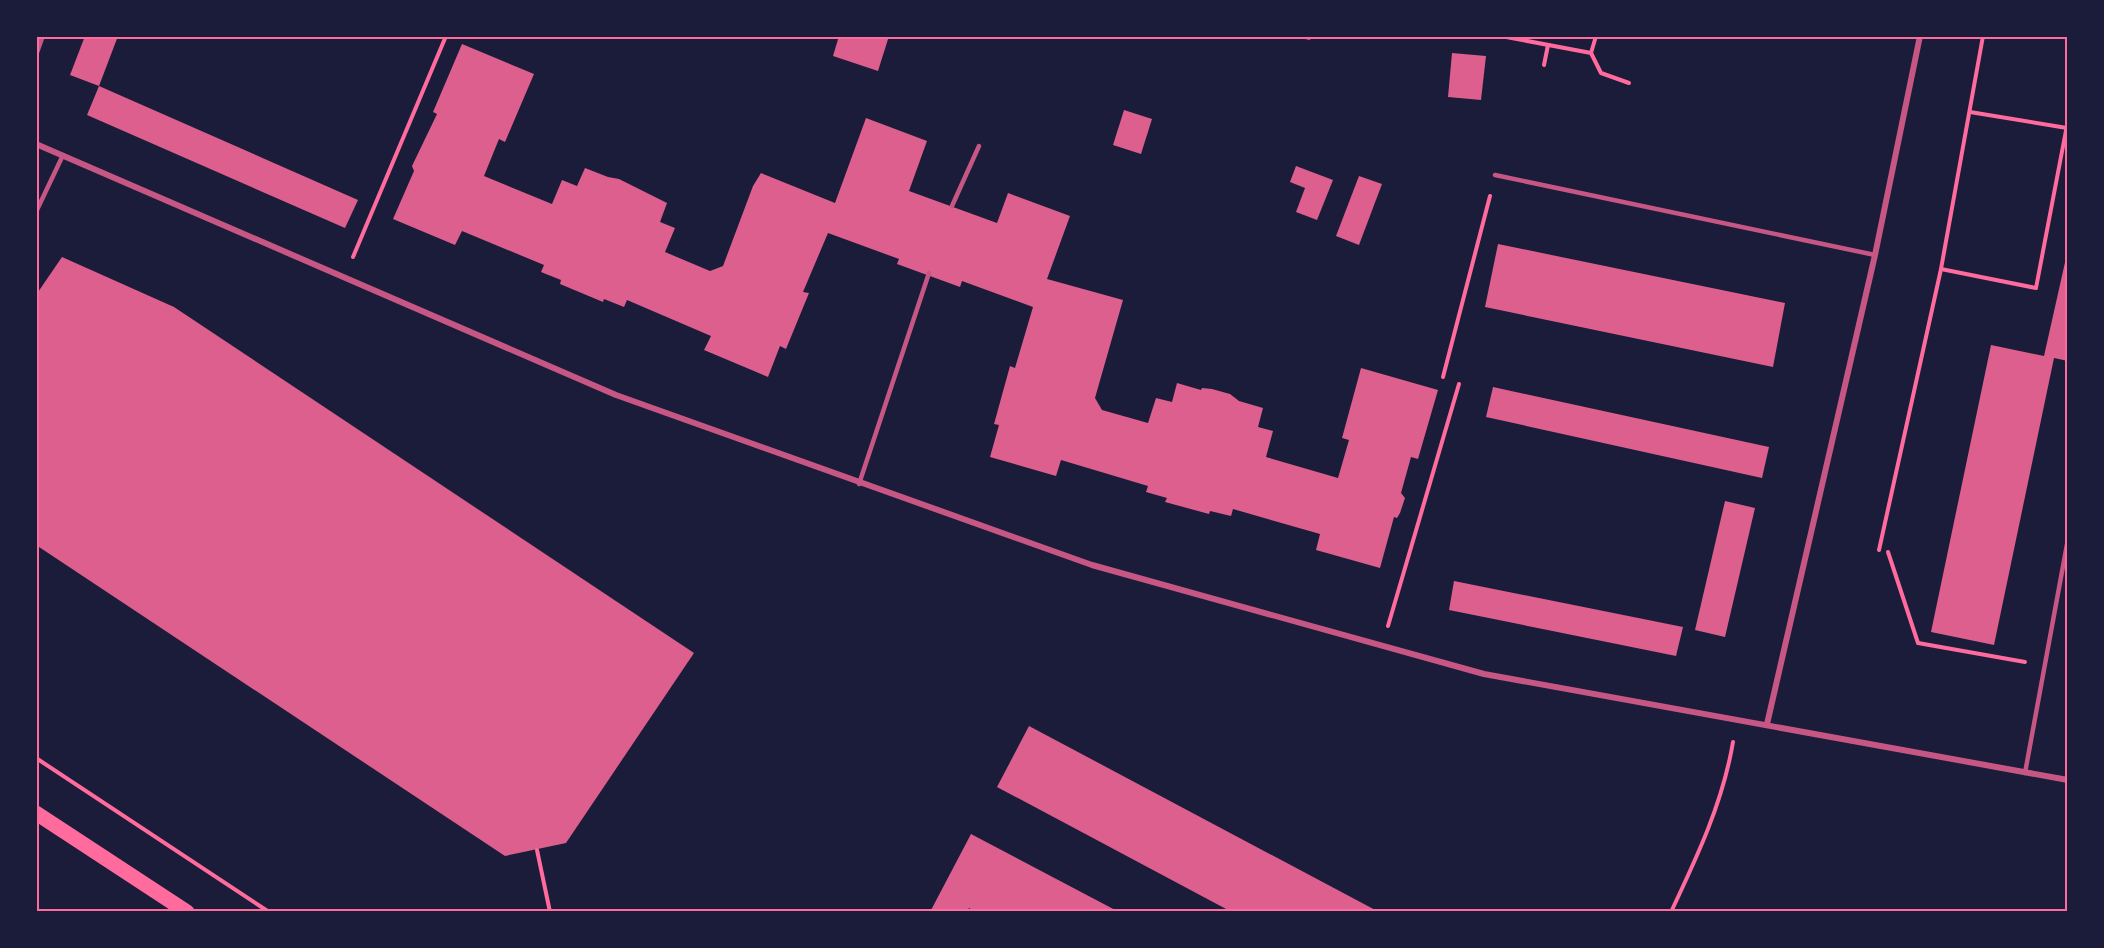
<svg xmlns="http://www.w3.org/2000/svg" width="2104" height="948" font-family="'DM Sans',sans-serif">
<rect width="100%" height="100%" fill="#1b1b3a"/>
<!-- building -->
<g fill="#dd5f8e">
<path d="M 85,36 L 118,36 L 99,86 L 70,75 Z"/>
<path d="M 839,36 L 889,36 L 878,71 L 833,56 Z"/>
<path d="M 1291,36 L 1311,36 L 1310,40 Z"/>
<path d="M 462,44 L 534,74 L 505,142 L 499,139 L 484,176 L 552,204 L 562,180 L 577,186 L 585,168 L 608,177 L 619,179 L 667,203 L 660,222 L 675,228 L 665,252 L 710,271 L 723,266 L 753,186 L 761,173 L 835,203 L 866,118 L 927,141 L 909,191 L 997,223 L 1008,193 L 1070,216 L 1047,279 L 1123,300 L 1095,398 L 1102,410 L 1148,423 L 1156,398 L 1172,402 L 1177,383 L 1201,390 L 1202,388 L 1212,389 L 1230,394 L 1239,401 L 1263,408 L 1258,427 L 1273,431 L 1266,457 L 1338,478 L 1349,440 L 1342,438 L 1361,368 L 1438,390 L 1418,459 L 1411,457 L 1401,493 L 1405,498 L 1400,513 L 1397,518 L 1394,517 L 1380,568 L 1316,550 L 1320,534 L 1233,509 L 1231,516 L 1210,511 L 1209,514 L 1165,502 L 1167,498 L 1146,492 L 1148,486 L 1061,460 L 1056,476 L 990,457 L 999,425 L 994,424 L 1010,366 L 1015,368 L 1033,307 L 962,281 L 960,287 L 897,264 L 899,259 L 828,233 L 803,292 L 809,293 L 786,349 L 780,346 L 768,377 L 704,350 L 711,336 L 627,300 L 624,307 L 604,299 L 603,302 L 560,284 L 561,280 L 541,272 L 544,265 L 462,231 L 455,245 L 393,219 L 414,171 L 412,166 L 437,114 L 433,112 Z"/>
<path d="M 1452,53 L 1486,56 L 1481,100 L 1448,97 Z"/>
<path d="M 99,86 L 358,200 L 345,228 L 87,115 Z"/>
<path d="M 1124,110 L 1152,119 L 1141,154 L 1113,145 Z"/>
<path d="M 1296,166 L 1333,180 L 1317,220 L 1296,212 L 1305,188 L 1290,182 Z"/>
<path d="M 1359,176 L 1382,184 L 1359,245 L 1336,236 Z"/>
<path d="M 1498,244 L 1785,303 L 1773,367 L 1485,307 Z"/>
<path d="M 2068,249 L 2068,361 L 2054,358 L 1994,645 L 1931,632 L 1991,345 L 2044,356 Z"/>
<path d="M 62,257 L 174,307 L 694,653 L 566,843 L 505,856 L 36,545 L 36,295 Z"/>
<path d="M 1493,387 L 1769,447 L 1762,478 L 1486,417 Z"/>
<path d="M 1725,501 L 1755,508 L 1725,637 L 1695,630 Z"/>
<path d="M 1454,581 L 1683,627 L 1676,656 L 1449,610 Z"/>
<path d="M 1029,726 L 1379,912 L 1227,912 L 1228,910 L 997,787 Z"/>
<path d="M 971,834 L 1119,912 L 975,912 L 969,908 L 967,912 L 930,912 Z"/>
</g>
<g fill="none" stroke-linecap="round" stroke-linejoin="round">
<!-- path -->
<g stroke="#ff6b9d" stroke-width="4">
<path d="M 1501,36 L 1591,53"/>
<path d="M 1596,36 L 1591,53 L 1601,73 L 1629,83"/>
<path d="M 1544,65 L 1548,45"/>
<path d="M 1970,112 L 2067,128"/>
<path d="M 353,257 L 446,36"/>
<path d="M 1941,269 L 2036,288 L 2068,120"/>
<path d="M 1443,377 L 1490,196"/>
<path d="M 1879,550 L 1941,269 L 1983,36"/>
<path d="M 1888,552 L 1918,643 L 2025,662"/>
<path d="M 1388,626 L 1459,384"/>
<path d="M 36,758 L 269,912"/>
<path d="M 537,850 L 550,912"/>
<path d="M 1671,912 C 1697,857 1723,802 1733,742"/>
</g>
<!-- service -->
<g stroke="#c65784" stroke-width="4.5">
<path d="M 1495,175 L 1875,255"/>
<path d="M 952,206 L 979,146"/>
<path d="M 36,212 L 63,155"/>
<path d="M 859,484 L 929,273"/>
<path d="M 2025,773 L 2068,539"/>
</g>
<!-- minor -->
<g stroke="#c65784" stroke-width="6">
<path d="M 36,53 L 42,36"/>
<path d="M 36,144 L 616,395 L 1092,565 L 1484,674 L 2068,780"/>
<path d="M 1767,724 L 1875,255 L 1920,36"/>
</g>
<!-- primary -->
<path stroke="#ff6b9d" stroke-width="15" d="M 36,813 L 187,912"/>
</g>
<!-- border -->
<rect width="2104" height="948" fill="none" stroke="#1b1b3a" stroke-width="75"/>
<rect x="38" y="38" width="2028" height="872" fill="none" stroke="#ff6b9d" stroke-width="2"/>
</svg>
